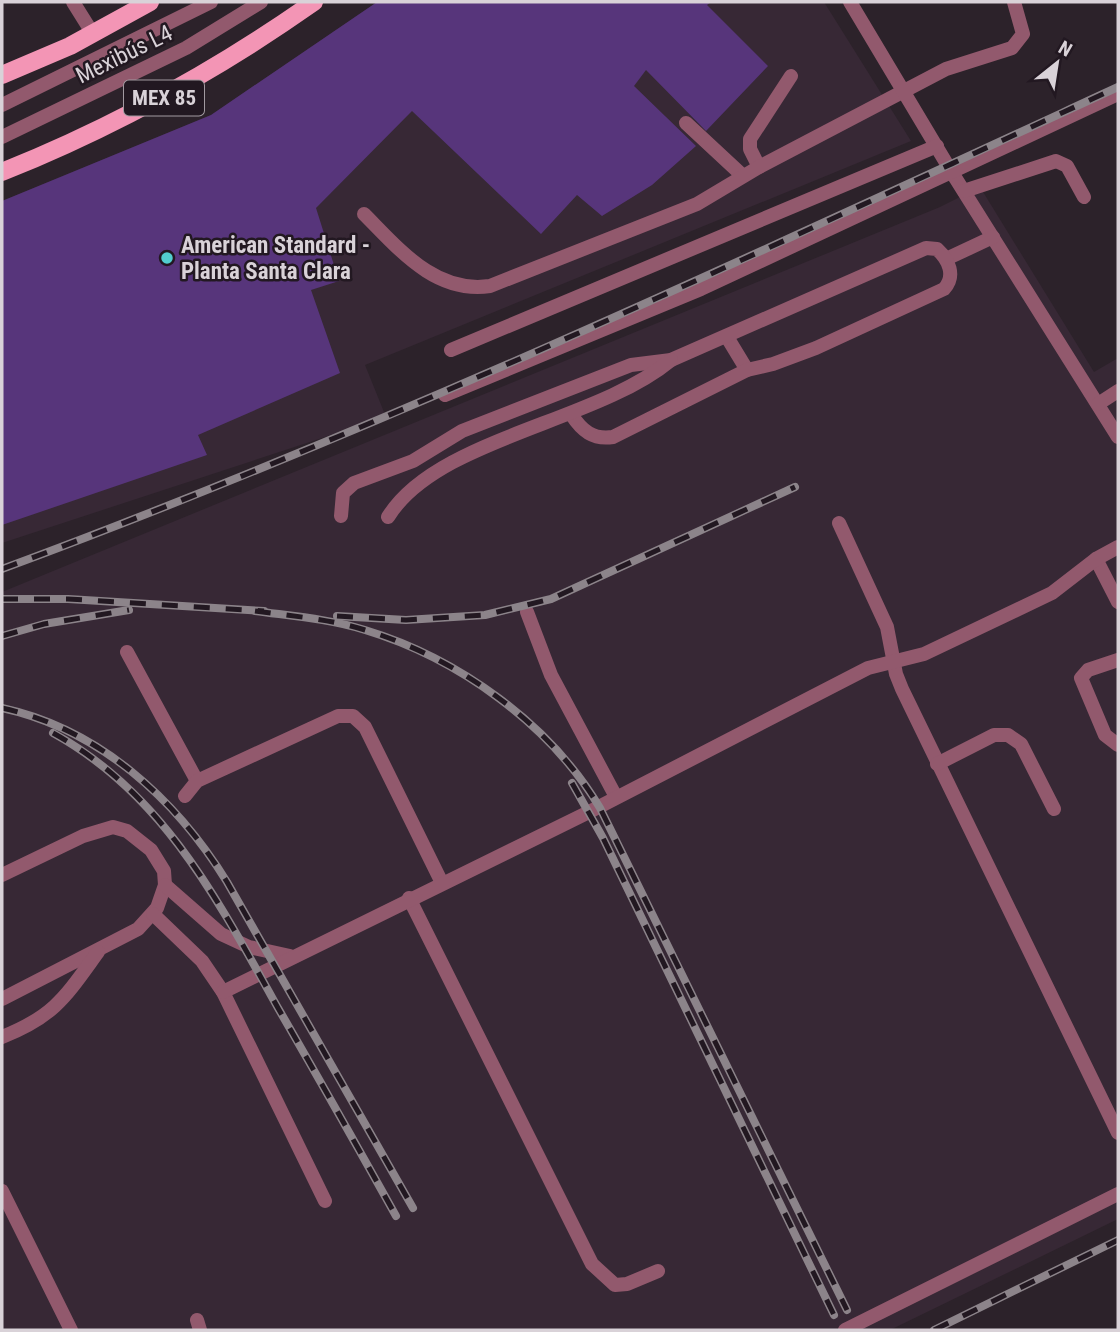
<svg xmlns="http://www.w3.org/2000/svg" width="1120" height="1332" font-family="'Roboto Condensed',sans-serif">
<rect width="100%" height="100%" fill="#2c222a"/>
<!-- built -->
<g fill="#372835">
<path d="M 377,2 L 824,2 L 911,141 L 365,365 L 386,417 L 2,543 L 2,201 L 211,115 Z"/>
<path d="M 980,187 L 1094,372 L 1118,358 L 1118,1219 L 890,1330 L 2,1330 L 2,592 L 940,207 Z"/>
</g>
<!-- building -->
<path fill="#57357b" d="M 377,2 L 711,2 L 707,5 L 768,66 L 706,131 L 646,70 L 634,86 L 696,146 L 652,185 L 602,216 L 577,195 L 541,234 L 412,111 L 316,208 L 339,281 L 311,290 L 340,373 L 198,435 L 207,455 L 2,525 L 2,201 L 211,115 Z"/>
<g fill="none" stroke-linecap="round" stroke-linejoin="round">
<!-- lane -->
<g stroke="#92596d" stroke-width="14">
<path d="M 2,105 L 211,2"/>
<path d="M 686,123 L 743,176"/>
<path d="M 2,137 L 186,48 L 261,2"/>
<path d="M 759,167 L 750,149 L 750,139 L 791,76"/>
<path d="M 951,171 L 1118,437"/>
<path d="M 964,191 L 1056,161 L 1067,166 L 1084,197"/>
<path d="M 364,214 C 399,249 435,294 490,286 L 697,204 L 759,167 L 946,69 L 1012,48 L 1023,34 L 1014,2"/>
<path d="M 946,259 L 993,237"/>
<path d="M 727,337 L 747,370"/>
<path d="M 1098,404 L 1118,391"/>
<path d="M 341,516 L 343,493 L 354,483 L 413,461 L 462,431 L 631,365 L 671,360 L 926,248 L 937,249 C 949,260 956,276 944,289 L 816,348 L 773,364 L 747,370 L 613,437 C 593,440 582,431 571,414"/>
<path d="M 388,517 C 437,438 595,423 671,360"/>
<path d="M 839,523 L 887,627 L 896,674 L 902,689 L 1118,1133"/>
<path d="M 1096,559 L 1118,602"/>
<path d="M 527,612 L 551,675 L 615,795"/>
<path d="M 127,652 L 197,781"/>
<path d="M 1118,660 L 1088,670 L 1081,678 L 1105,735 L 1118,745"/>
<path d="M 937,764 L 994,735 L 1008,735 L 1021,744 L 1054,809"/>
<path d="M 185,796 L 197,781 L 338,716 L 353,716 L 365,727 L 442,883"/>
<path d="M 2,875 L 83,836 L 113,827 L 127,831 L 151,850 L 164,871 L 165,885 L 157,908 L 138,929 L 2,999"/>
<path d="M 165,885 L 221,934 L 249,947 L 290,956"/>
<path d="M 409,898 L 592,1264 L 615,1285 L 627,1284 L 658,1271"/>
<path d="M 153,914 L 202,961 L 223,992 L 325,1201"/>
<path d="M 223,992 L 589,812 L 868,668 L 924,654 L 1052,593 L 1096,559 L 1118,547"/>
<path d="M 2,1037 C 55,1016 66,996 98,952"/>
<path d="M 2,1191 L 71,1330"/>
<path d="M 197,1320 L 200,1330"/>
<path d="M 845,1330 L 1118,1194"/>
</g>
<!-- street -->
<g stroke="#92596d" stroke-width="14">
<path d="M 73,2 L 93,34"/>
<path d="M 850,2 L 951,171"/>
<path d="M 451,350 L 937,146"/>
<path d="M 445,395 L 701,289 L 1118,94"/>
</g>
<!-- primary -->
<g stroke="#f395b5" stroke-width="18">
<path d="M 2,75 L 70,46 L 150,2"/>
<path d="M 2,172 C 114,127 216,71 314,2"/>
</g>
<defs>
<g id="rail">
<path d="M 2,569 C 382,429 750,257 1118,87"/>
<path d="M 2,599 L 68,599 L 264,611"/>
<path d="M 255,611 C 291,616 330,619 365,630 C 458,658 550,724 600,808 L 847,1310"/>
<path d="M 337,616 L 406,620 L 485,615 L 551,599 L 795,487"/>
<path d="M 2,636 L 44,624 L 129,610"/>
<path d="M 2,708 C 99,729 176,799 227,882 L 413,1208"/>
<path d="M 53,733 C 164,794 219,902 278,1008 C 318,1077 357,1146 396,1216"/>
<path d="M 572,783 L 603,838 L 834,1315"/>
<path d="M 934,1330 L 1118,1240"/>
</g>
</defs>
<!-- rail casing -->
<use href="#rail" stroke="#8c848a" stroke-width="8"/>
<!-- rail -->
<use href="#rail" stroke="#221821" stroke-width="5" stroke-dasharray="16" stroke-linecap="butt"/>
</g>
<!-- markers -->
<circle fill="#52cdcf" stroke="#221821" stroke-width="2.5" cx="167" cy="258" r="7"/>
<g text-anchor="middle" stroke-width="5" stroke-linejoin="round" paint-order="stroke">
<!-- shield labels -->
<rect fill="#221821" stroke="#a29aa1" stroke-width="2" x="124" y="80.5" width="80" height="35" rx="5"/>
<g font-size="21" font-weight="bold" fill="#d9d2d8">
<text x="164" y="105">MEX 85</text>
</g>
<!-- street labels -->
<g font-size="23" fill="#d9d2d8" stroke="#221821">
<text transform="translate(124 54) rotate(-26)" y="8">Mexibús L4</text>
</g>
<!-- poi labels -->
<g font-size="23" font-weight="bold" fill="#d9d2d8" stroke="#221821" text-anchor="start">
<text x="181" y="253">American Standard -<tspan x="181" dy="26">Planta Santa Clara</tspan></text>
</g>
</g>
<!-- border -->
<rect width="1120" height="1332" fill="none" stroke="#d9d2d8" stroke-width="7"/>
<!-- north arrow -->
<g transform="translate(1057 63) rotate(30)" stroke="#221821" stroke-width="5" paint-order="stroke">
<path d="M0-5L12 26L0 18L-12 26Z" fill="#d9d2d8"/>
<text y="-10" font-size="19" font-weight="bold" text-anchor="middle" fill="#d9d2d8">N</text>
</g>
</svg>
